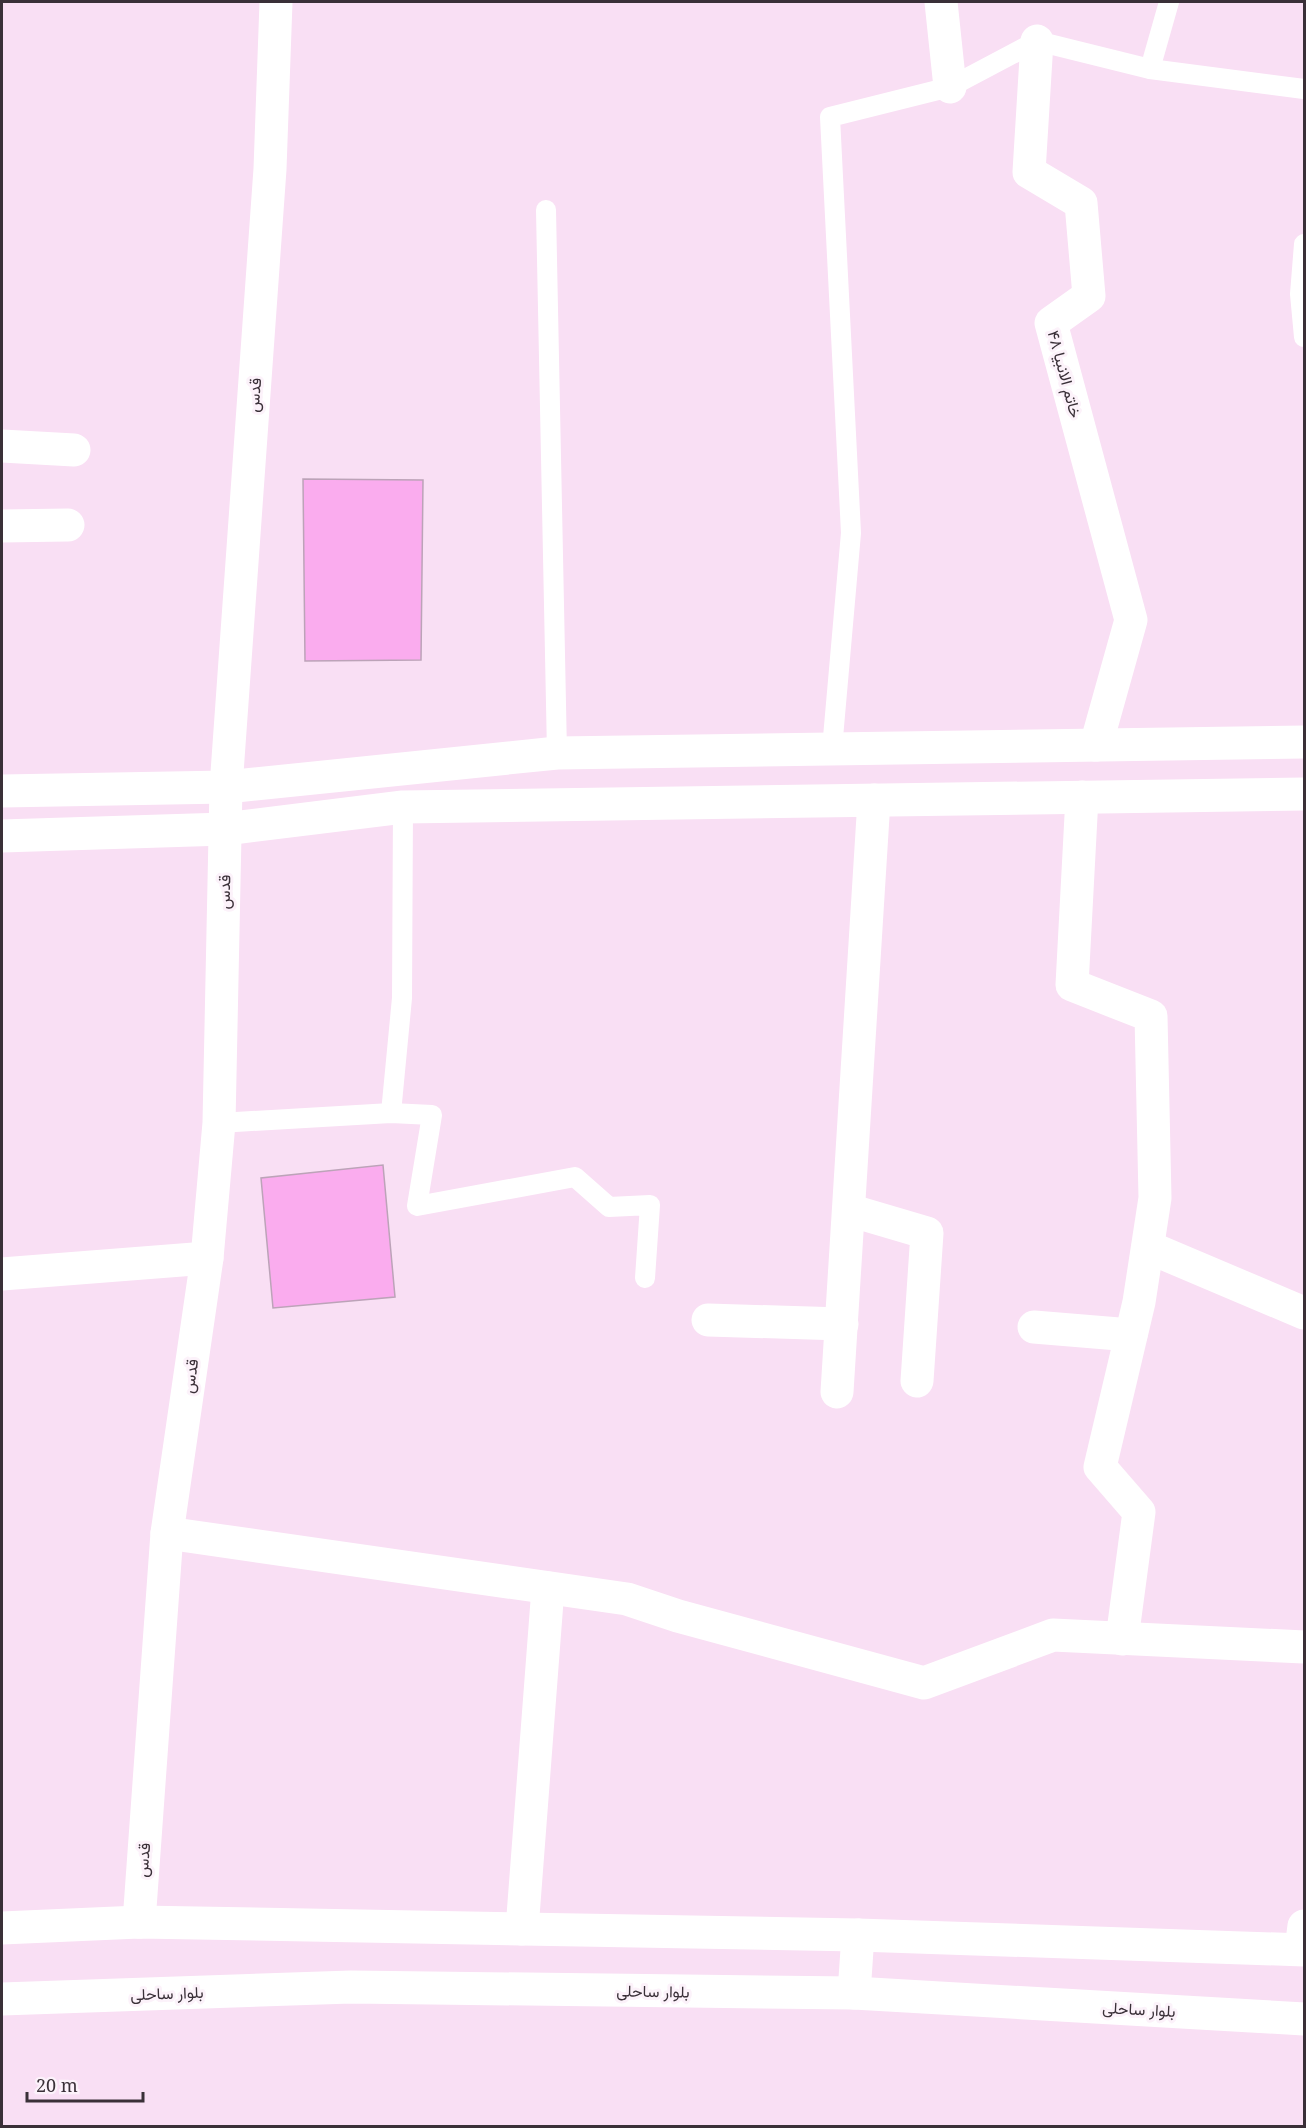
<svg xmlns="http://www.w3.org/2000/svg" width="1306" height="2128" font-family="'Noto Serif',Vazirmatn,serif">
<rect width="100%" height="100%" fill="#f9dff4"/>
<!-- building -->
<g fill="#faacee" stroke="#bca3b8" stroke-width="1.5">
<path d="M 303,479 L 423,480 L 421,660 L 305,661 Z"/>
<path d="M 383,1165 L 395,1297 L 273,1308 L 261,1178 Z"/>
</g>
<g fill="none" stroke-linecap="round" stroke-linejoin="round">
<!-- lane -->
<g stroke="#fff" stroke-width="20">
<path d="M 1150,69 L 1169,2"/>
<path d="M 546,210 L 557,753"/>
<path d="M 1304,244 L 1300,294 L 1304,337"/>
<path d="M 832,749 L 851,533 L 830,117 L 950,87 L 1037,41 L 1150,69 L 1304,89"/>
<path d="M 391,1113 L 402,998 L 403,807"/>
<path d="M 219,1123 L 391,1113 L 432,1115 L 417,1206 L 575,1177 L 609,1207 L 650,1205 L 645,1278"/>
</g>
<!-- street -->
<g stroke="#fff" stroke-width="33">
<path d="M 941,2 L 950,87"/>
<path d="M 1037,41 L 1029,172 L 1081,203 L 1089,296 L 1051,323 L 1131,620 L 1096,745"/>
<path d="M 2,446 L 74,450"/>
<path d="M 2,526 L 68,525"/>
<path d="M 1082,797 L 1072,985 L 1151,1016 L 1155,1198 L 1139,1302 L 1100,1467 L 1139,1512 L 1122,1639"/>
<path d="M 849,1210 L 927,1233 L 917,1381"/>
<path d="M 1148,1247 L 1304,1313"/>
<path d="M 2,1274 L 207,1258"/>
<path d="M 708,1320 L 842,1324"/>
<path d="M 1034,1327 L 1131,1335"/>
<path d="M 837,1392 L 874,800"/>
<path d="M 167,1533 L 627,1599 L 678,1616 L 924,1683 L 1053,1635 L 1304,1647"/>
<path d="M 522,1929 L 548,1588"/>
<path d="M 1301,1949 L 1304,1926"/>
</g>
<!-- secondary -->
<g stroke="#fff" stroke-width="33">
<path d="M 2,791 L 226,787 L 557,753 L 1304,742"/>
<path d="M 2,836 L 225,829 L 403,807 L 1304,794"/>
<path d="M 139,1922 L 167,1533 L 207,1258 L 219,1123 L 226,787 L 270,169 L 276,2"/>
<path d="M 2,1928 L 139,1922 L 858,1935 L 1304,1950"/>
<path d="M 854,1993 L 858,1935"/>
<path d="M 2,1999 L 351,1987 L 854,1993 L 1304,2019"/>
</g>
</g>
<g text-anchor="middle" stroke-width="6" stroke-linejoin="round" paint-order="stroke">
<!-- street labels -->
<g font-size="16" fill="#3a3038" stroke="#fcf2fa">
<text transform="translate(1065 374) rotate(75)" y="6">خاتم الانبیا ۴۸</text>
<text transform="translate(254 395) rotate(-86)" y="6">قدس</text>
<text transform="translate(224 892) rotate(-89)" y="6">قدس</text>
<text transform="translate(190 1376) rotate(-82)" y="6">قدس</text>
<text transform="translate(143 1860) rotate(-86)" y="6">قدس</text>
<text transform="translate(653 1991) rotate(1)" y="6">بلوار ساحلی</text>
<text transform="translate(167 1993) rotate(-2)" y="6">بلوار ساحلی</text>
<text transform="translate(1139 2009) rotate(3)" y="6">بلوار ساحلی</text>
</g>
</g>
<!-- border -->
<rect width="1306" height="2128" fill="none" stroke="#3a3038" stroke-width="6"/>
<!-- scale -->
<path d="M27 2092v9h116v-9" fill="none" stroke="#3a3038" stroke-width="3"/>
<text x="36" y="2092" font-size="18" fill="#3a3038" stroke="#fcf2fa" stroke-width="4.5" paint-order="stroke">20 m</text>
</svg>
